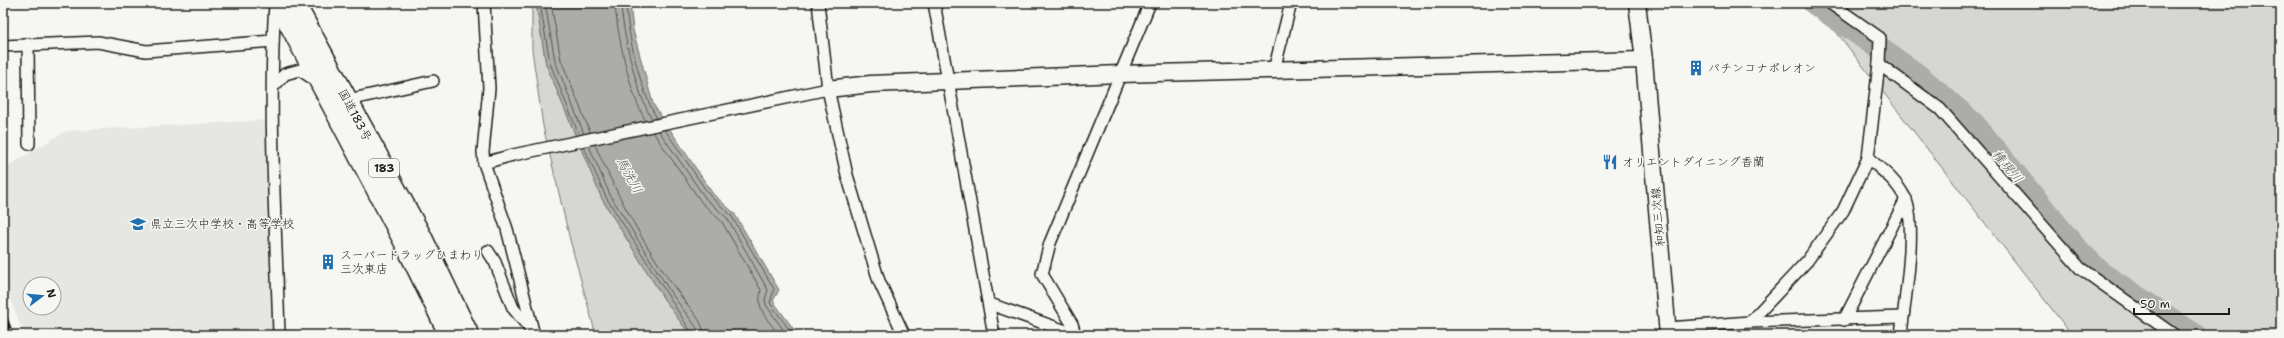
<svg xmlns="http://www.w3.org/2000/svg" width="2284" height="338" font-family="'Shantell Sans','Klee One',sans-serif">
<rect width="100%" height="100%" fill="#f6f6f2"/>
<filter id="ink" filterUnits="userSpaceOnUse"><feTurbulence type="fractalNoise" baseFrequency=".025" numOctaves="2"/><feDisplacementMap in="SourceGraphic" scale="8" xChannelSelector="R" yChannelSelector="G"/><feConvolveMatrix kernelMatrix="1 2 1 2 8 2 1 2 1" color-interpolation-filters="sRGB"/></filter>
<g filter="url(#ink)">
<!-- built -->
<path fill="#e6e6e2" fill-rule="evenodd" d="M 272,120 L 273,335 L 24,335 L 3,279 L 3,169 L 66,131 ZM 30,284 L 54,284 L 54,308 L 30,308 Z"/>
<!-- green -->
<g fill="#d6d6d2" stroke="#797977">
<path d="M 532,3 L 536,3 L 546,64 L 602,199 L 664,299 L 690,335 L 596,335 L 570,240 L 543,126 L 532,50 Z"/>
<path d="M 1821,3 L 2281,3 L 2281,335 L 2072,335 L 1827,20 Z"/>
</g>
<!-- water -->
<path fill="#acaca9" stroke="#727271" d="M 536,3 L 630,3 L 633,30 L 653,104 L 713,194 L 734,213 L 779,290 L 773,301 L 798,335 L 690,335 L 664,299 L 602,199 L 546,64 Z"/>
<g fill="none" stroke-linecap="round" stroke-linejoin="round">
<!-- shore -->
<g stroke="#565654" stroke-width="1">
<path d="M 540,3 L 550,63 L 579,135"/>
<path d="M 545,3 L 555,61 L 584,134"/>
<path d="M 551,3 L 561,60 L 590,132"/>
<path d="M 615,3 C 616,30 631,99 646,121"/>
<path d="M 621,3 C 622,31 637,96 652,119"/>
<path d="M 626,3 C 627,33 641,94 657,118"/>
<path d="M 665,130 L 710,196 L 731,215 L 774,289 L 770,303 L 793,335"/>
<path d="M 659,131 L 706,199 L 727,218 L 768,290 L 765,299 L 766,305 L 787,335"/>
<path d="M 653,132 L 702,203 L 722,222 L 761,290 C 756,311 767,318 779,335"/>
<path d="M 595,145 C 618,197 646,250 681,296 C 688,307 704,321 704,335"/>
<path d="M 589,146 L 610,195 L 671,293 L 697,328 L 698,335"/>
<path d="M 584,147 L 606,197 L 693,335"/>
</g>
<!-- river -->
<path stroke="#acaca9" stroke-width="23" d="M 1814,3 L 1919,76 L 1974,124 L 2075,247 L 2101,273 L 2195,335"/>
<defs>
<g id="street">
<path d="M 275,3 C 268,113 276,225 279,335"/>
<path d="M 484,3 L 489,88 L 483,152 L 484,163 L 507,229 L 534,335"/>
<path d="M 818,3 L 828,89 L 847,175 L 879,281 L 904,335"/>
<path d="M 934,3 L 994,335"/>
<path d="M 28,44 L 29,144"/>
<path d="M 3,46 L 98,42 L 146,51 L 273,41"/>
<path d="M 1879,64 L 1940,109 L 2080,268 L 2174,335"/>
<path d="M 1274,70 L 1291,3"/>
<path d="M 273,87 L 285,74 L 300,70 L 315,80"/>
<path d="M 348,100 L 433,81"/>
<path d="M 1868,158 C 1882,170 1897,181 1905,198 C 1918,225 1904,304 1901,335"/>
<path d="M 484,163 L 513,155 L 828,89"/>
<path d="M 488,251 L 495,262 L 513,308 L 531,330"/>
<path d="M 990,304 L 1077,335"/>
<path d="M 1844,320 L 1906,199"/>
<path d="M 1750,322 L 1807,261 L 1843,211 L 1868,158 L 1879,64 L 1880,38 L 1830,3"/>
<path d="M 1668,328 L 1750,322 L 1902,317"/>
<path d="M 1075,334 L 1072,324 L 1042,274 L 1050,243 L 1150,3"/>
</g>
<g id="secondary">
<path d="M 1637,3 L 1644,60 L 1668,335"/>
<path d="M 828,89 L 871,84 L 1120,74 L 1644,60"/>
</g>
<g id="highway">
<path d="M 279,3 L 406,244 L 450,335"/>
<path d="M 294,3 L 421,237 L 468,335"/>
</g>
</defs>
<!-- street casing -->
<use href="#street" stroke="#1c1c1c" stroke-width="14"/>
<!-- secondary casing -->
<use href="#secondary" stroke="#1c1c1c" stroke-width="19"/>
<!-- highway casing -->
<use href="#highway" stroke="#1c1c1c" stroke-width="24"/>
<!-- street -->
<use href="#street" stroke="#f6f6f2" stroke-width="11"/>
<!-- secondary -->
<use href="#secondary" stroke="#f6f6f2" stroke-width="16"/>
<!-- highway -->
<use href="#highway" stroke="#f6f6f2" stroke-width="21"/>
<defs>
<path id="rail" d="M 3,312 L 12,335"/>
</defs>
<!-- rail casing -->
<use href="#rail" stroke="#1c1c1c" stroke-width="4.5"/>
<!-- rail -->
<use href="#rail" stroke="#f6f6f2" stroke-width="3" stroke-dasharray="9" stroke-linecap="butt"/>
</g>
</g>
<!-- icons -->
<defs>
<symbol id="building-bare" viewBox="-9 -9 18 18"><path d="M-4-6H4V6H1V3H-1V6H-4ZM-2.5-4.3h1.7v1.8h-1.7ZM.8-4.3h1.7v1.8H.8ZM-2.5-1h1.7V.8h-1.7ZM.8-1h1.7V.8H.8Z" fill="#1f6fb2" stroke="#f6f6f2" stroke-width="2.5" paint-order="stroke"/></symbol>
<symbol id="restaurant-bare" viewBox="-9 -9 18 18"><path d="M-5-6h1v4h1v-4h1v4h1v-4h1v5L-1.5 .5V6h-2V.5L-5-1ZM5-6V6H3V1.5H1.5Q1.5-4 5-6Z" fill="#1f6fb2" stroke="#f6f6f2" stroke-width="2.5" paint-order="stroke"/></symbol>
<symbol id="school-bare" viewBox="-9 -9 18 18"><path d="M0-5L7-2L0 1L-7-2ZM-4 1L0 2.5L4 1V4Q0 6-4 4Z" fill="#1f6fb2" stroke="#f6f6f2" stroke-width="2.5" paint-order="stroke"/></symbol>
</defs>
<g fill-rule="evenodd">
<use href="#building-bare" x="1685" y="57" width="22" height="22"/>
<use href="#restaurant-bare" x="1599" y="151" width="22" height="22"/>
<use href="#school-bare" x="127" y="213" width="22" height="22"/>
<use href="#building-bare" x="317" y="251" width="22" height="22"/>
</g>
<g text-anchor="middle" stroke-width="3" stroke-linejoin="round" paint-order="stroke">
<!-- shield labels -->
<rect fill="#f6f6f2" stroke="#5d5d5c" stroke-width="1" x="369" y="159" width="30" height="18" rx="3"/>
<g font-size="11" font-weight="bold" fill="#1c1c1c">
<text x="384" y="172">183</text>
</g>
<!-- poi labels -->
<g font-size="12" fill="#1c1c1c" stroke="#f6f6f2" text-anchor="start">
<text x="1708" y="72">パチンコナポレオン</text>
<text x="1622" y="166">オリエントダイニング香蘭</text>
<text x="150" y="228">県立三次中学校・高等学校</text>
<text x="340" y="259">スーパードラッグひまわり<tspan x="340" dy="14">三次東店</tspan></text>
</g>
<!-- street labels -->
<g font-size="12" fill="#1c1c1c" stroke="#f6f6f2">
<text transform="translate(355 115) rotate(62)" y="4">国道183号</text>
<text transform="translate(1658 217) rotate(-95)" y="4">和知三次線</text>
</g>
<!-- water labels -->
<g font-size="13" font-style="italic" fill="#565654" stroke="#f6f6f2">
<text transform="translate(2008 166) rotate(50)" y="5">権現川</text>
<text transform="translate(630 175) rotate(61)" y="5">馬洗川</text>
</g>
</g>
<!-- margin -->
<rect width="2284" height="338" fill="none" stroke="#f6f6f2" stroke-width="16"/>
<rect x="8" y="8" width="2268" height="322" fill="none" stroke="#1c1c1c" stroke-width="1.5" filter="url(#ink)"/>
<!-- north arrow -->
<g transform="translate(42 296) rotate(74)"><circle r="19" fill="#f6f6f2" stroke="#9f9f9c"/>
<path d="M0-3L7 15L0 10L-7 15Z" fill="#1f6fb2"/>
<text y="-6" font-size="11" font-weight="bold" text-anchor="middle" fill="#1c1c1c">N</text>
</g>
<!-- scale -->
<path d="M2134 308v6h95v-6" fill="none" stroke="#1c1c1c" stroke-width="2"/>
<text x="2140" y="308" font-size="12" fill="#1c1c1c" stroke="#f6f6f2" stroke-width="3" paint-order="stroke">50 m</text>
</svg>
